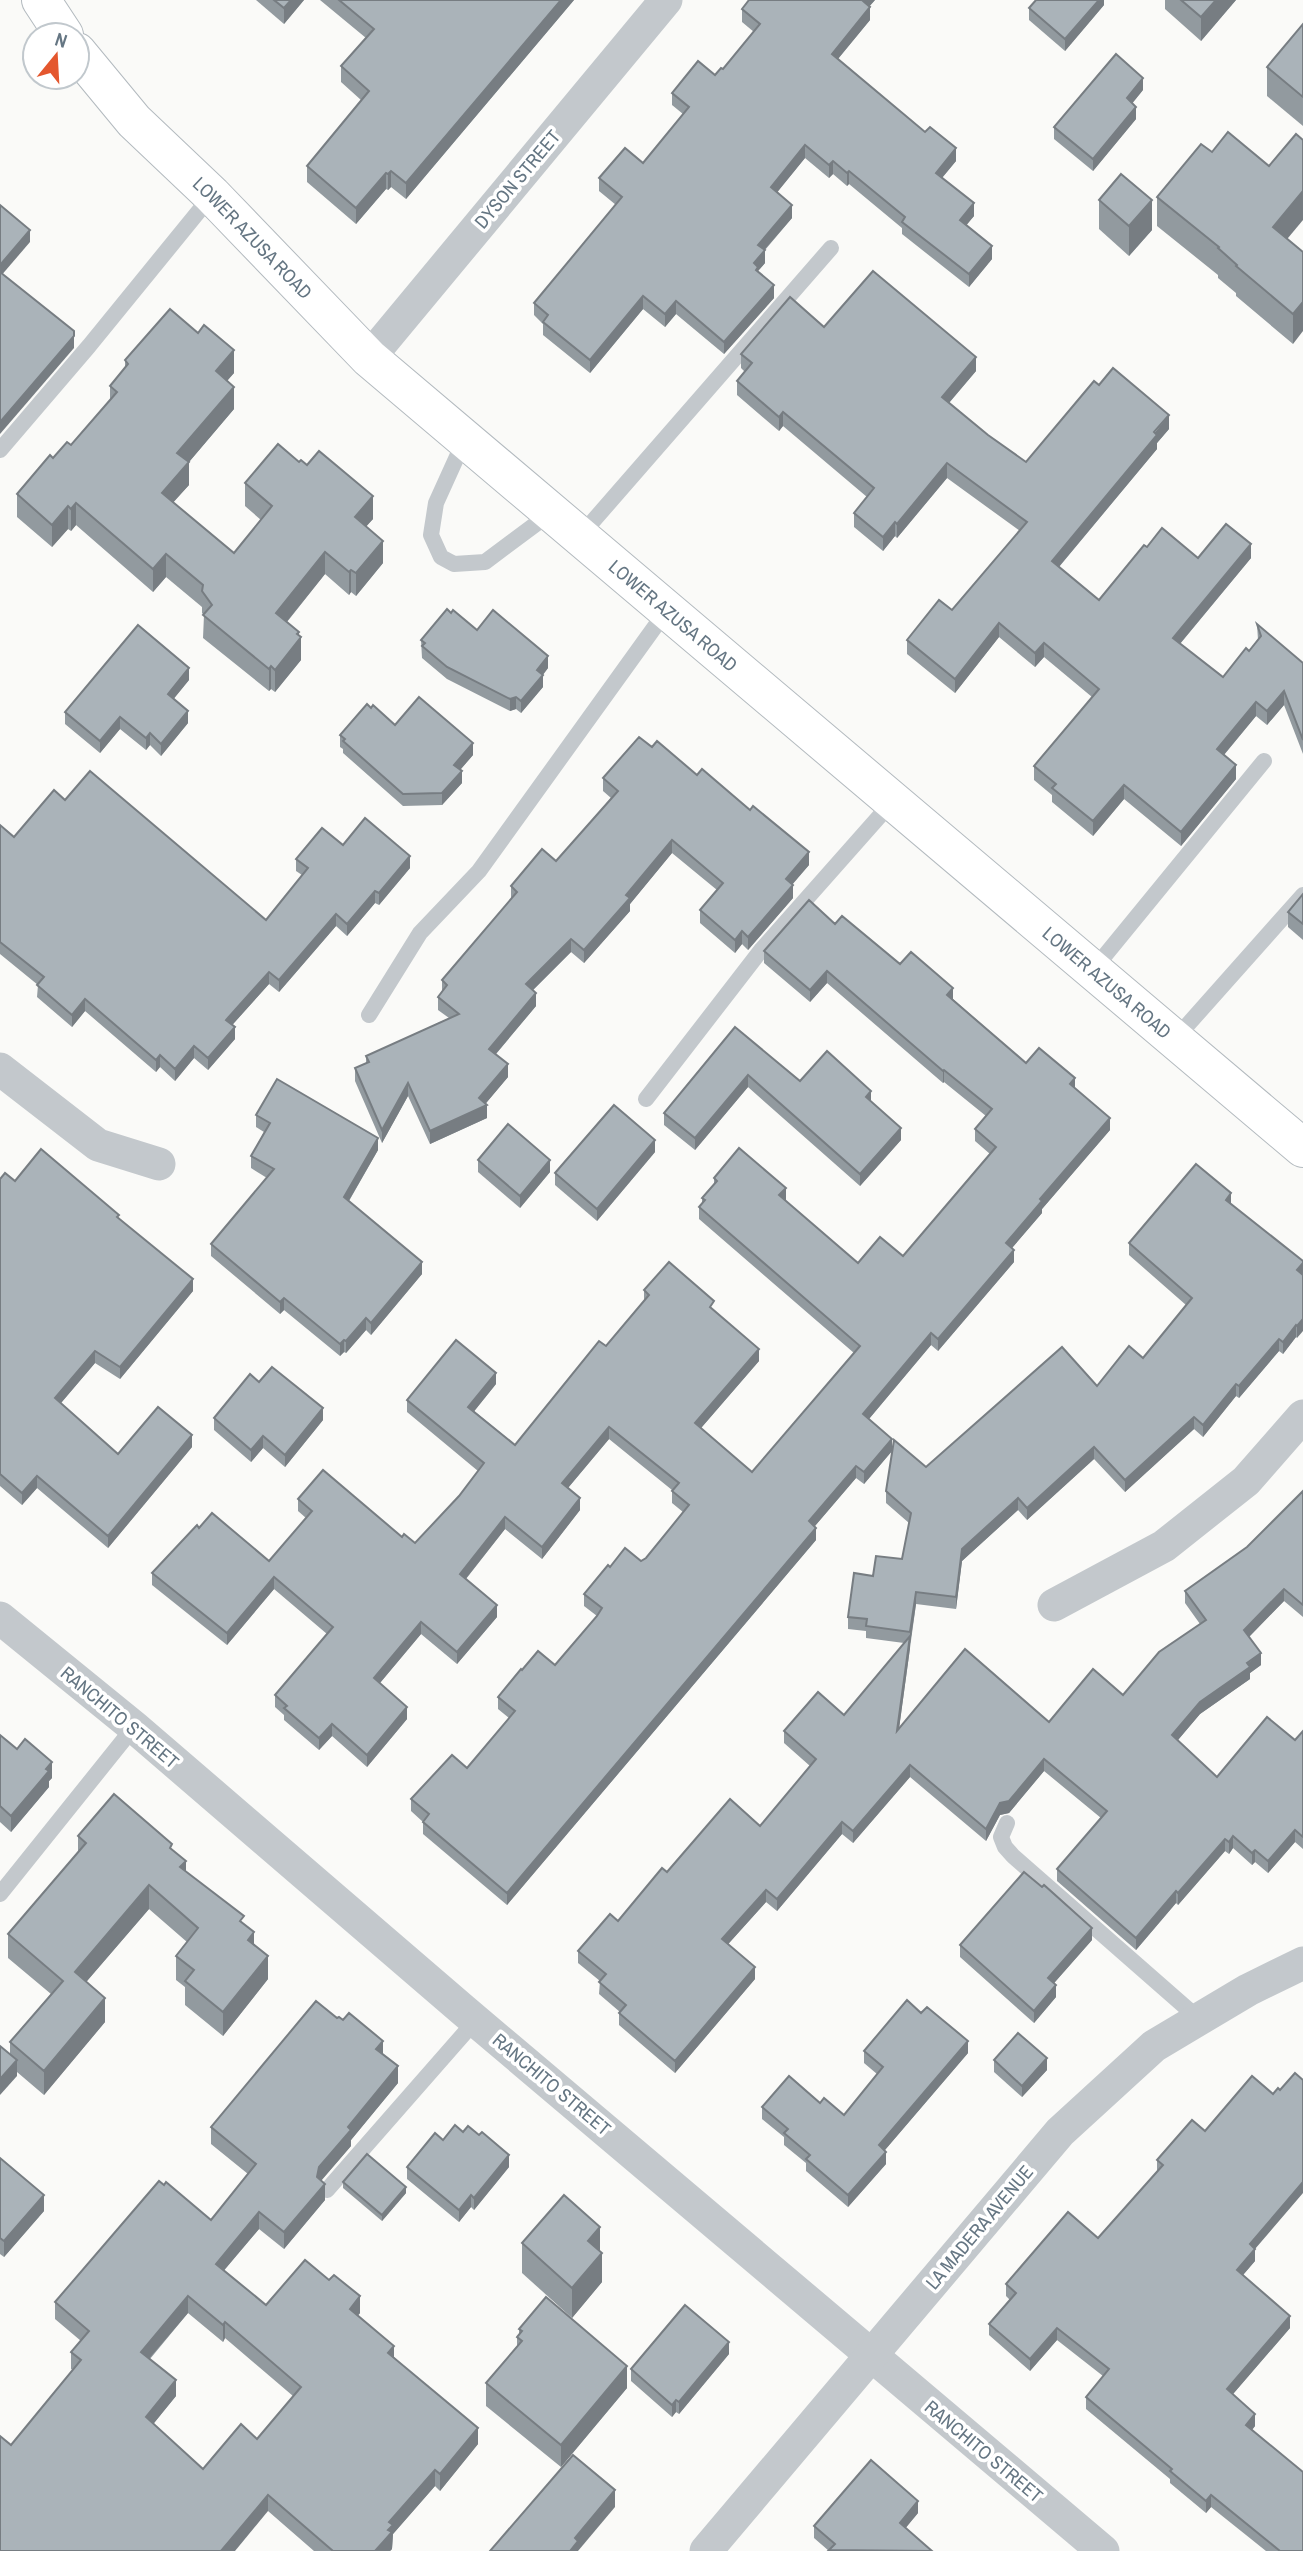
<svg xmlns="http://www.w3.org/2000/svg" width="1303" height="2551" font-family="'Archivo Narrow',sans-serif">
<rect width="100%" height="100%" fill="#fafaf8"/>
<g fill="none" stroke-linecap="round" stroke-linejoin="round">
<defs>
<g id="secondary">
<path d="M 41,0 L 64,35"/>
<path id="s1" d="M 77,52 L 134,121 L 212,195 L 369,358 L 1303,1148"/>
</g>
</defs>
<!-- secondary casing -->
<use href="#secondary" stroke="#b3babf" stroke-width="40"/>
<!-- lane -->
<g stroke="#c3c8cc" stroke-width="16">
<path d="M 465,439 L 436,503 L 431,535 L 441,557 L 454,564 L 485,562 L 552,512"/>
<path d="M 0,450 L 89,346 L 212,195"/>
<path d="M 580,536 L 831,248"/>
<path d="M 1093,970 L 1264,761"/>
<path d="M 369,1015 L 420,933 L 479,871 L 667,610"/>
<path d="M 1175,1039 L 1303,895"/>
<path d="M 646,1099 L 762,949 L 893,801"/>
<path d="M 1007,1823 L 1001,1837 L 1005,1847 L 1013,1856 L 1199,2019"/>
<path d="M 0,1894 L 134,1727"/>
<path d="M 327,2190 L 476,2020"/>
</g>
<!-- street -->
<g stroke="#c3c8cc" stroke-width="33">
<path d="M 369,358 L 666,0"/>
<path d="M 0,1069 L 98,1145 L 159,1164"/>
<path d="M 1054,1605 L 1164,1546 L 1246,1481 L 1303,1416"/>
<path d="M 0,1618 L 134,1727 L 463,2010 L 1103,2551"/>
<path d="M 706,2551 L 1060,2132 L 1154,2046 L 1248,1990 L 1303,1963"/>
</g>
<!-- secondary -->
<use href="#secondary" stroke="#fff" stroke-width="38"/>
</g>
<!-- wall -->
<g fill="#929a9f" fill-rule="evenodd">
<path d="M 256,0 L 304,0 L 284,24 Z"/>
<path d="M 320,0 L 574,0 L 406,199 L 391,187 L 388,190 L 386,189 L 356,224 L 307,182 L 307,166 L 361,100 L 341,82 L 341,66 L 366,38 Z"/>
<path d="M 749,0 L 875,0 L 869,6 L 870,20 L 838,59 L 956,161 L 942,178 L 974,216 L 966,225 L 992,259 L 969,287 L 902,234 L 902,228 L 849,184 L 847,186 L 833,174 L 829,178 L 805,158 L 777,192 L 792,218 L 765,250 L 765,263 L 758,271 L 774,298 L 724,354 L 676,314 L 665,327 L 643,309 L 590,373 L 543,335 L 543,324 L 534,315 L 534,303 L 616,205 L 599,191 L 599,178 L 643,163 L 683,114 L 672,105 L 672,93 L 715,75 L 723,69 L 754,32 L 742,22 L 742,9 Z"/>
<path d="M 1104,0 L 1104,5 L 1065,51 L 1029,20 L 1029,8 Z"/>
<path d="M 1165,0 L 1236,0 L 1201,41 L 1165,9 Z"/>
<path d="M 1303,24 L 1303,126 L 1267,96 L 1267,67 Z"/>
<path d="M 1143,90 L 1132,103 L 1136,119 L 1093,171 L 1054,139 L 1054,127 Z"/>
<path d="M 1157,197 L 1287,239 L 1303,252 L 1293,344 L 1236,296 L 1236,293 L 1218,278 L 1218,275 L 1157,226 Z"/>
<path d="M 1099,200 L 1152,230 L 1129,256 L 1099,229 Z"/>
<path d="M 824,327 L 976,371 L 949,403 L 988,435 L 1026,462 L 1169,429 L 1157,443 L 1157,449 L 1059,567 L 1099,600 L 1147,547 L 1198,558 L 1251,558 L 1180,644 L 1223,677 L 1249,651 L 1258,640 L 1257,624 L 1303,663 L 1303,754 L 1284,705 L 1267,725 L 1256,716 L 1224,755 L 1236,779 L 1181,846 L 1124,799 L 1093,836 L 1052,802 L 1052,795 L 1034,780 L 1034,766 L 1092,697 L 1044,657 L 1035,667 L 999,637 L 955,693 L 907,654 L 907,640 L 952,610 L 1020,531 L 947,478 L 897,538 L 895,536 L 883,551 L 854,527 L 854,513 L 867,497 L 783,426 L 779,431 L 737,395 L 737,381 L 745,372 L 741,368 L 741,354 Z"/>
<path d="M 125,360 L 234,373 L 227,381 L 234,409 L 189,462 L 189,485 L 173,502 L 234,553 L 261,520 L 245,506 L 245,483 L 299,462 L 373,519 L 366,526 L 383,563 L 356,596 L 351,592 L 349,595 L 325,574 L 287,622 L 299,636 L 301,660 L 275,692 L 271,689 L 269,691 L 203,638 L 204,615 L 202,613 L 202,607 L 166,577 L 153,592 L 76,525 L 71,531 L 68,529 L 52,547 L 17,517 L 17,494 L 53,458 L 71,445 L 110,400 L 110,386 L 125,368 Z"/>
<path d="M 451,613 L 477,630 L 548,668 L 543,675 L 543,687 L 521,713 L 516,709 L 510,711 L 447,679 L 422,658 L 421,640 Z"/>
<path d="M 189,680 L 173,699 L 188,723 L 161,756 L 150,745 L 146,750 L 120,729 L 100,753 L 65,724 L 65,712 Z"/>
<path d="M 395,725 L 473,755 L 460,770 L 462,783 L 442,805 L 403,806 L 343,753 L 343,749 L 340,747 L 340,735 Z"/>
<path d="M 652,747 L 697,775 L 809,865 L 792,884 L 793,898 L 748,950 L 742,944 L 735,953 L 700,923 L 700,910 L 717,890 L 672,853 L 630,904 L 630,911 L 584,963 L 571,952 L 533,990 L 536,1006 L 496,1054 L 508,1077 L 485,1104 L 487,1118 L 430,1144 L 408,1096 L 382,1143 L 355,1081 L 355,1068 L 366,1064 L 366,1056 L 449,1018 L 438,1010 L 438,997 L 442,991 L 442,980 L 511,899 L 511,886 L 556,861 L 611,798 L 603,791 L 603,778 Z"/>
<path d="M 65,800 L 266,920 L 302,875 L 296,871 L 296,859 L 343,845 L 410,868 L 379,905 L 375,903 L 347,936 L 336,926 L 279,992 L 269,984 L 232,1025 L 235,1039 L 208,1070 L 194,1058 L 175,1081 L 160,1067 L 156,1072 L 85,1011 L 72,1027 L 37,997 L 38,985 L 0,954 L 0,825 L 14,837 Z"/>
<path d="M 1303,894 L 1303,940 L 1288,927 L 1288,912 Z"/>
<path d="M 835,924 L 953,999 L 1026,1063 L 1075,1088 L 1110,1130 L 1042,1209 L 1042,1213 L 1012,1248 L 1014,1262 L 938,1351 L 931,1345 L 869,1419 L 892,1449 L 926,1467 L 1097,1386 L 1143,1358 L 1186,1305 L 1129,1255 L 1129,1243 L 1231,1204 L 1303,1261 L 1297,1338 L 1296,1337 L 1283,1354 L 1279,1351 L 1239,1398 L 1236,1396 L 1203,1437 L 1194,1429 L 1125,1492 L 1094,1459 L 1027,1520 L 1018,1510 L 962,1561 L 956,1609 L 916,1604 L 899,1729 L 1049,1722 L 1123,1695 L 1200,1624 L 1185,1603 L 1185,1591 L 1247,1547 L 1303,1491 L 1303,1617 L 1284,1601 L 1249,1637 L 1261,1665 L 1250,1673 L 1250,1679 L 1200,1714 L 1178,1740 L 1217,1777 L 1295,1740 L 1303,1731 L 1303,1849 L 1295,1842 L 1268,1873 L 1255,1862 L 1252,1865 L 1233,1848 L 1229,1854 L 1225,1851 L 1178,1905 L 1176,1903 L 1136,1950 L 1057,1881 L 1057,1869 L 1101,1818 L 1044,1771 L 1009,1813 L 1000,1815 L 986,1841 L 910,1777 L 853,1843 L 842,1834 L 777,1911 L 766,1902 L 728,1944 L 755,1979 L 675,2073 L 619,2025 L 619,2013 L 620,2012 L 599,1994 L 600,1981 L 578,1963 L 578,1951 L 618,1921 L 667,1872 L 760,1826 L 810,1766 L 784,1743 L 784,1731 L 844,1715 L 904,1643 L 866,1638 L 866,1631 L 848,1629 L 848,1617 L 873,1576 L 902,1559 L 909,1523 L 886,1503 L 886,1491 L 892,1451 L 864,1484 L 856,1478 L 814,1527 L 816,1540 L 507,1905 L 423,1834 L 423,1822 L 411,1811 L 411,1799 L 467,1768 L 509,1718 L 498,1709 L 498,1697 L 522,1670 L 555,1665 L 597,1616 L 584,1606 L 584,1594 L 610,1567 L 641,1561 L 646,1558 L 683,1512 L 672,1503 L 672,1490 L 609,1439 L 568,1488 L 580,1510 L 542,1559 L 505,1529 L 466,1579 L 497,1617 L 457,1664 L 421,1634 L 380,1683 L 407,1719 L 367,1767 L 332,1736 L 319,1750 L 284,1720 L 284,1715 L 275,1707 L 275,1695 L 327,1634 L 274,1589 L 227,1645 L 152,1585 L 152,1573 L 199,1528 L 269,1561 L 306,1518 L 298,1511 L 298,1499 L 402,1537 L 415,1543 L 459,1496 L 478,1471 L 407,1412 L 407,1400 L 496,1384 L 474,1411 L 515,1445 L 606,1346 L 644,1301 L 644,1290 L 714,1311 L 759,1361 L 701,1428 L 752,1472 L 854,1353 L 699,1219 L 699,1207 L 702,1203 L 702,1198 L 714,1184 L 714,1178 L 786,1200 L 785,1200 L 858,1263 L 903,1256 L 990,1154 L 975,1141 L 975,1129 L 986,1116 L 944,1082 L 943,1083 L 827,983 L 810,1002 L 764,963 L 764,951 Z"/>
<path d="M 735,1027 L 800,1081 L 871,1101 L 901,1140 L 860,1186 L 748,1087 L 695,1150 L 664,1125 L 664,1113 Z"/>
<path d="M 256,1115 L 378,1150 L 349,1201 L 422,1274 L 371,1335 L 366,1330 L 346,1353 L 344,1352 L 340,1356 L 284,1310 L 280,1314 L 211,1256 L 211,1244 L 267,1178 L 251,1168 L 251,1156 L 264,1132 L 256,1127 Z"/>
<path d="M 655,1152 L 597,1221 L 555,1185 L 555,1173 Z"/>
<path d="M 478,1160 L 550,1172 L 520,1208 L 478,1172 Z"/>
<path d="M 0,1179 L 15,1181 L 119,1218 L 193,1291 L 120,1379 L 95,1363 L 61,1403 L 118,1454 L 192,1447 L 108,1548 L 37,1488 L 22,1505 L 0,1486 Z"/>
<path d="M 259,1382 L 323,1420 L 285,1467 L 263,1448 L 251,1462 L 214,1430 L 214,1418 Z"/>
<path d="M 0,1735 L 52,1778 L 49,1781 L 49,1787 L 11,1832 L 0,1822 Z"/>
<path d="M 78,1836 L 172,1850 L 186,1871 L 244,1924 L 254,1945 L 268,1979 L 223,2036 L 185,2005 L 185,1987 L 176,1980 L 176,1956 L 187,1942 L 149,1909 L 86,1982 L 105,2022 L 44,2095 L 17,2072 L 17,2076 L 10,2054 L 10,2042 L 51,1994 L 8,1958 L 8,1934 L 78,1854 Z"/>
<path d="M 1092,1940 L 1054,1983 L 1056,1997 L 1034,2023 L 960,1957 L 960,1945 Z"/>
<path d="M 864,2051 L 968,2053 L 884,2151 L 886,2164 L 848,2207 L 806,2171 L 806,2163 L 784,2145 L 784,2137 L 762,2119 L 762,2107 L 820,2103 L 844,2115 L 877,2074 L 864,2063 Z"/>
<path d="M 383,2054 L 398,2083 L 351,2140 L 351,2146 L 321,2181 L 325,2200 L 284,2249 L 259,2229 L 224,2270 L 266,2305 L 360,2313 L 358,2315 L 394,2357 L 478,2444 L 440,2491 L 435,2486 L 393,2534 L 392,2549 L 390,2551 L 314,2551 L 268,2511 L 11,2445 L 73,2370 L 71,2369 L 71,2352 L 81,2341 L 55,2319 L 55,2302 L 211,2220 L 248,2174 L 211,2144 L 211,2127 ZM 188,2313 L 223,2342 L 225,2338 L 293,2396 L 257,2439 L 203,2469 L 153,2424 L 176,2396 L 150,2359 Z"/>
<path d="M 994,2060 L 1047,2070 L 1022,2097 L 994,2072 Z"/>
<path d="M 463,2132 L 509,2167 L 474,2210 L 471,2207 L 459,2222 L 407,2179 L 407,2167 L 443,2140 Z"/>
<path d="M 0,2158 L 44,2211 L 4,2257 L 0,2254 Z"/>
<path d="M 1157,2160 L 1255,2249 L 1255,2261 L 1243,2275 L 1290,2328 L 1233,2394 L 1255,2426 L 1252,2430 L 1303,2551 L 1266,2551 L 1211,2507 L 1206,2513 L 1170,2483 L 1170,2479 L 1086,2409 L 1086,2397 L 1103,2376 L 1057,2340 L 1030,2371 L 989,2335 L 989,2324 L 1010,2300 L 1006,2296 L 1006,2284 L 1098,2238 L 1157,2172 Z"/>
<path d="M 343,2182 L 406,2193 L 382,2221 L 343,2188 Z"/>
<path d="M 522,2243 L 600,2251 L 602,2282 L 572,2318 L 522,2273 Z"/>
<path d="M 519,2329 L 627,2388 L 561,2467 L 486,2406 L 486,2383 L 517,2346 L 517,2337 L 519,2335 Z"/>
<path d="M 729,2354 L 679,2414 L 676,2412 L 672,2417 L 631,2381 L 631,2369 Z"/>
<path d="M 918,2513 L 905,2528 L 932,2551 L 829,2551 L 814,2538 L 814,2526 Z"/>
</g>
<!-- shaded-wall -->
<g fill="#777d82">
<path d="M 291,0 L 304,0 L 284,24 L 284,8 Z"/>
<path d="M 561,0 L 574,0 L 406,199 L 406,183 Z"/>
<path d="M 864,0 L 875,0 L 863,14 L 863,1 Z"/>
<path d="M 1099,0 L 1104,0 L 1104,5 L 1065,51 L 1065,39 Z"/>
<path d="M 1216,0 L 1236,0 L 1201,41 L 1201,17 Z"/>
<path d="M 870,7 L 870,20 L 832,66 L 832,54 Z"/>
<path d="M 1143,78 L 1143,90 L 1127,110 L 1127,98 Z"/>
<path d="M 1136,107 L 1136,119 L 1093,171 L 1093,159 Z"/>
<path d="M 805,145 L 805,158 L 771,200 L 771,187 Z"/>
<path d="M 956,148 L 956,161 L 936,185 L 936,173 Z"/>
<path d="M 833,161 L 833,174 L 829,178 L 829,165 Z"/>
<path d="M 391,171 L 391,187 L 388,190 L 388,174 Z"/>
<path d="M 849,171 L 849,184 L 847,186 L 847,173 Z"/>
<path d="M 386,173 L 386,189 L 356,224 L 356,208 Z"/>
<path d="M 1303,191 L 1303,220 L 1273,256 L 1273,227 Z"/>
<path d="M 1152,200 L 1152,230 L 1129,256 L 1129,226 Z"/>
<path d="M 974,203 L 974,216 L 960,233 L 960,220 Z"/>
<path d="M 792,205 L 792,218 L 758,257 L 758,245 Z"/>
<path d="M 30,230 L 30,242 L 0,277 L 0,265 Z"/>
<path d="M 992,246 L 992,259 L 969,287 L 969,274 Z"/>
<path d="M 765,250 L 765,263 L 758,271 L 758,280 L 754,263 Z"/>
<path d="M 774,285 L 774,298 L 724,354 L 724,342 Z"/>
<path d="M 643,296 L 643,309 L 590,373 L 590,360 Z"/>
<path d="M 676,301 L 676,314 L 665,327 L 665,314 Z"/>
<path d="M 1303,302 L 1303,331 L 1293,344 L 1293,314 Z"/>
<path d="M 74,336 L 74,348 L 0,434 L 0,422 Z"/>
<path d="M 234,350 L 234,373 L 216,393 L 216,371 Z"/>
<path d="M 976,357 L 976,371 L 942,411 L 942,397 Z"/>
<path d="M 234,387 L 234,409 L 189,462 L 189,485 L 162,515 L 162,493 L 177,453 Z"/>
<path d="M 783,412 L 783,426 L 779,431 L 779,417 Z"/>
<path d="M 1169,415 L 1169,429 L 1157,443 L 1157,449 L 1052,575 L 1052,561 Z"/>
<path d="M 947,463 L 947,478 L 897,538 L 897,524 Z"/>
<path d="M 373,496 L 373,519 L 355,539 L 355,517 Z"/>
<path d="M 76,503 L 76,525 L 71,531 L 71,509 Z"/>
<path d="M 68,506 L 68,529 L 52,547 L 52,525 Z"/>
<path d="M 895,522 L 895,536 L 883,551 L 883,537 Z"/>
<path d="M 383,541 L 383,563 L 356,596 L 356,573 Z"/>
<path d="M 1251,544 L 1251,558 L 1173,652 L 1173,638 Z"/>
<path d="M 325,552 L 325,574 L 276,635 L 276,613 Z"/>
<path d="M 166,554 L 166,577 L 153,592 L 153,569 Z"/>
<path d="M 351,570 L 351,592 L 349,595 L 349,572 Z"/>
<path d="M 999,623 L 999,637 L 955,693 L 955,679 Z"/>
<path d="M 299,632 L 299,640 L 301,637 L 301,660 L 275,692 L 275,670 Z"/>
<path d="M 1044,643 L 1044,657 L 1035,667 L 1035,653 Z"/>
<path d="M 548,656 L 548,668 L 537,682 L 537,670 Z"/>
<path d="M 271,666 L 271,689 L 269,691 L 269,669 Z"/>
<path d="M 189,668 L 189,680 L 168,706 L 168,694 Z"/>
<path d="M 543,675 L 543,687 L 521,713 L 521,701 Z"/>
<path d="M 1284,691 L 1284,705 L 1267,725 L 1267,711 Z"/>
<path d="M 516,697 L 516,709 L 510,711 L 510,699 Z"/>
<path d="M 1256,702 L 1256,716 L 1217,763 L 1217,749 Z"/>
<path d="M 188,711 L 188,723 L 161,756 L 161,744 Z"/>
<path d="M 120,717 L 120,729 L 100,753 L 100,741 Z"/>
<path d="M 150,733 L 150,745 L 146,750 L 146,738 Z"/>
<path d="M 473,743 L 473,755 L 454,777 L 454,765 Z"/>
<path d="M 1236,765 L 1236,779 L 1181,846 L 1181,832 Z"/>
<path d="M 462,771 L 462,783 L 442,805 L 442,793 Z"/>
<path d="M 1124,785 L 1124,799 L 1093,836 L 1093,821 Z"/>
<path d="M 672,840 L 672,853 L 630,904 L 630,911 L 584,963 L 584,950 L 626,895 Z"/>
<path d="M 809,852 L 809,865 L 786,892 L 786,879 Z"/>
<path d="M 410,856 L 410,868 L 379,905 L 379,893 Z"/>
<path d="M 793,885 L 793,898 L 748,950 L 748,937 Z"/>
<path d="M 375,891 L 375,903 L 347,936 L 347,924 Z"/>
<path d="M 336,914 L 336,926 L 279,992 L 279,980 Z"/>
<path d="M 742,931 L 742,944 L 735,953 L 735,940 Z"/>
<path d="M 571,939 L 571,952 L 526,997 L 526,984 Z"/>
<path d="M 827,971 L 827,983 L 810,1002 L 810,990 Z"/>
<path d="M 269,972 L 269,984 L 226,1032 L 226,1020 Z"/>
<path d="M 953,988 L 953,1000 L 947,995 Z"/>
<path d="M 536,993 L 536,1006 L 489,1062 L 489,1049 Z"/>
<path d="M 85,999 L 85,1011 L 72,1027 L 72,1015 Z"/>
<path d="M 235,1027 L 235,1039 L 208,1070 L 208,1058 Z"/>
<path d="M 194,1046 L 194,1058 L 175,1081 L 175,1069 Z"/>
<path d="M 160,1055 L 160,1067 L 156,1072 L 156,1060 Z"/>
<path d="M 508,1064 L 508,1077 L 482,1108 L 487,1105 L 487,1118 L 430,1144 L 430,1131 L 479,1098 Z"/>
<path d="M 944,1070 L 944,1082 L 943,1083 L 943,1071 Z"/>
<path d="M 748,1075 L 748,1087 L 695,1150 L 695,1138 Z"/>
<path d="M 1075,1078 L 1075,1090 L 1070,1084 Z"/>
<path d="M 408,1083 L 408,1096 L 382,1143 L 382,1130 Z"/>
<path d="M 871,1091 L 871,1103 L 866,1097 Z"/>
<path d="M 1110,1118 L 1110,1130 L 1042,1209 L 1042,1213 L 1006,1255 L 1006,1243 L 1040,1199 Z"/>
<path d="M 901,1128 L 901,1140 L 860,1186 L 860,1174 Z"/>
<path d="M 378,1138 L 378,1150 L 344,1209 L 344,1197 Z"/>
<path d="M 655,1140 L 655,1152 L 597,1221 L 597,1209 Z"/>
<path d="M 550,1160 L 550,1172 L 520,1208 L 520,1196 Z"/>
<path d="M 786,1188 L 786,1200 L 779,1207 L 779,1195 Z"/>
<path d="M 1231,1193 L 1231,1205 L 1226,1200 Z"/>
<path d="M 1014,1250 L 1014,1262 L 938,1351 L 938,1339 Z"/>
<path d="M 422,1262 L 422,1274 L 371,1335 L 371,1323 Z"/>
<path d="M 1303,1263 L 1303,1275 L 1297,1270 Z"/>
<path d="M 193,1279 L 193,1291 L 120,1379 L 120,1367 Z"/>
<path d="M 284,1298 L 284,1310 L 280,1314 L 280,1302 Z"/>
<path d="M 366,1318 L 366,1330 L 346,1353 L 346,1341 Z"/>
<path d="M 1303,1319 L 1303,1331 L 1297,1338 L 1297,1326 Z"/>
<path d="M 1296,1325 L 1296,1337 L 1283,1354 L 1283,1342 Z"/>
<path d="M 931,1333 L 931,1345 L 863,1426 L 863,1414 Z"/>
<path d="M 1279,1339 L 1279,1351 L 1239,1398 L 1239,1386 Z"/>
<path d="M 344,1340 L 344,1352 L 340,1356 L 340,1344 Z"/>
<path d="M 759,1349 L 759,1361 L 695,1435 L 695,1423 Z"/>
<path d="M 95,1351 L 95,1363 L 55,1410 L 55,1398 Z"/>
<path d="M 496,1373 L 496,1384 L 468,1419 L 468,1407 Z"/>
<path d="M 1236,1384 L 1236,1396 L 1203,1437 L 1203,1425 Z"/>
<path d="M 323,1408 L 323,1420 L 285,1467 L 285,1455 Z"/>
<path d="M 1194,1417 L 1194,1429 L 1125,1492 L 1125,1480 Z"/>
<path d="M 609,1427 L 609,1439 L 562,1495 L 562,1483 Z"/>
<path d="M 192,1435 L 192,1447 L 108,1548 L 108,1536 Z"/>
<path d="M 263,1436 L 263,1448 L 251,1462 L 251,1450 Z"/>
<path d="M 892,1439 L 892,1451 L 864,1484 L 864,1472 Z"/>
<path d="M 1094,1447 L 1094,1459 L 1027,1520 L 1027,1508 Z"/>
<path d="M 856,1466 L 856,1478 L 809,1533 L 809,1521 Z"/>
<path d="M 37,1476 L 37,1488 L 22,1505 L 22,1493 Z"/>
<path d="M 580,1498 L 580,1510 L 542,1559 L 542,1547 Z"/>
<path d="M 1018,1498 L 1018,1510 L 962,1561 L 956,1609 L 956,1597 L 962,1549 Z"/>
<path d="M 505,1517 L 505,1529 L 460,1586 L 460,1574 Z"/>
<path d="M 816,1528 L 816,1540 L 507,1905 L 507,1893 Z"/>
<path d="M 274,1577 L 274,1589 L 227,1645 L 227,1633 Z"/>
<path d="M 1284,1589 L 1284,1601 L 1244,1642 L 1244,1630 Z"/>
<path d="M 916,1592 L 916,1604 L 910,1644 L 910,1632 Z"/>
<path d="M 497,1605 L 497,1617 L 457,1664 L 457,1652 Z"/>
<path d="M 421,1622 L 421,1634 L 374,1690 L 374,1678 Z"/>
<path d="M 910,1636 L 910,1648 L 897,1743 L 897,1731 Z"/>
<path d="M 1261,1653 L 1261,1665 L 1250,1673 L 1250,1679 L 1200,1714 L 1172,1747 L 1172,1735 L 1200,1702 Z"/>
<path d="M 407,1707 L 407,1719 L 367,1767 L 367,1755 Z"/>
<path d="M 332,1724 L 332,1736 L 319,1750 L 319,1738 Z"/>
<path d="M 1044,1759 L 1044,1771 L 1009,1813 L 1000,1815 L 986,1841 L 986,1829 L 1000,1803 Z"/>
<path d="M 52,1762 L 52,1778 L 49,1781 L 49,1787 L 11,1832 L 11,1816 Z"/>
<path d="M 910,1765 L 910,1777 L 853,1843 L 853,1831 Z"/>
<path d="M 842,1822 L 842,1834 L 777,1911 L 777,1899 Z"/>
<path d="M 1295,1830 L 1295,1842 L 1268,1873 L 1268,1861 Z"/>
<path d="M 1233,1836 L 1233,1848 L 1229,1854 L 1229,1842 Z"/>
<path d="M 1225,1839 L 1225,1851 L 1178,1905 L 1178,1893 Z"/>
<path d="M 1255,1850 L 1255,1862 L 1252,1865 L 1252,1853 Z"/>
<path d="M 186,1861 L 186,1885 L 180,1867 Z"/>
<path d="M 149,1885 L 149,1909 L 75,1995 L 75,1972 Z"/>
<path d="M 766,1890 L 766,1902 L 722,1951 L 722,1939 Z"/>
<path d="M 1176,1891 L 1176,1903 L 1136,1950 L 1136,1938 Z"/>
<path d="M 1092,1928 L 1092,1940 L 1048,1990 L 1048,1978 Z"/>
<path d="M 254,1932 L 254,1956 L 248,1940 Z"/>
<path d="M 268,1956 L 268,1979 L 223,2036 L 223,2012 Z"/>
<path d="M 755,1967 L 755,1979 L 675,2073 L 675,2061 Z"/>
<path d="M 1056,1985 L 1056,1997 L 1034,2023 L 1034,2011 Z"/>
<path d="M 105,1998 L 105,2022 L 44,2095 L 44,2071 Z"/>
<path d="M 383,2041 L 383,2058 L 376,2049 Z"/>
<path d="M 968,2041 L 968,2053 L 879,2157 L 879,2145 Z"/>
<path d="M 1047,2058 L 1047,2070 L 1022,2097 L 1022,2086 Z"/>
<path d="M 17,2060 L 17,2076 L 0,2095 L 0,2079 Z"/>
<path d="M 398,2066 L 398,2083 L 351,2140 L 351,2146 L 319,2183 L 325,2184 L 325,2200 L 284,2249 L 284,2232 L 317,2177 L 319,2167 L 348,2127 Z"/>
<path d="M 886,2152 L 886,2164 L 848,2207 L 848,2195 Z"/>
<path d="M 509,2155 L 509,2167 L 474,2210 L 474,2198 Z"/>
<path d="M 1303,2182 L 1303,2193 L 1255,2249 L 1255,2261 L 1237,2282 L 1237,2270 L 1250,2244 Z"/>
<path d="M 406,2187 L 406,2193 L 382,2221 L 382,2215 Z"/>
<path d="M 44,2195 L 44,2211 L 4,2257 L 4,2241 Z"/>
<path d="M 471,2195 L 471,2207 L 459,2222 L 459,2210 Z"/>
<path d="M 259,2212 L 259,2229 L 216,2280 L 216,2264 Z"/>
<path d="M 600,2227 L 600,2255 L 602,2253 L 602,2282 L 572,2318 L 572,2288 L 588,2241 Z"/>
<path d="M 188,2296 L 188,2313 L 141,2368 L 141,2352 Z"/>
<path d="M 360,2296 L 360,2313 L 350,2325 L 350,2309 Z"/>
<path d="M 1290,2316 L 1290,2328 L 1227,2401 L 1227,2389 Z"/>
<path d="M 225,2322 L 225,2338 L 223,2342 L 223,2325 Z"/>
<path d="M 1057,2328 L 1057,2340 L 1030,2371 L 1030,2359 Z"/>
<path d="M 729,2342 L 729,2354 L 679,2414 L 679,2402 Z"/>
<path d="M 394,2346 L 394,2363 L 388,2353 Z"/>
<path d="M 627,2366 L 627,2388 L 561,2467 L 561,2445 Z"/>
<path d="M 176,2380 L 176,2396 L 146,2433 L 146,2417 Z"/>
<path d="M 676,2400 L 676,2412 L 672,2417 L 672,2405 Z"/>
<path d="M 1255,2414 L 1255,2426 L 1246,2437 L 1246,2425 Z"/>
<path d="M 478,2428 L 478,2444 L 440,2491 L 440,2474 Z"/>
<path d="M 435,2470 L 435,2486 L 393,2534 L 392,2549 L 390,2551 L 375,2551 L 389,2522 Z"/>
<path d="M 615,2490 L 615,2507 L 578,2551 L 570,2551 L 575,2538 Z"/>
<path d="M 268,2495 L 268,2511 L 235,2551 L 221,2551 Z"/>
<path d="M 1211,2495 L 1211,2507 L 1206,2513 L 1206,2501 Z"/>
<path d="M 918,2501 L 918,2513 L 900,2535 L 900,2523 Z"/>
</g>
<!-- building -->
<g fill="#aab3b9" stroke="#777d82" stroke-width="2" fill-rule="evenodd">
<path d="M 274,0 L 291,0 L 284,8 Z"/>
<path d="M 339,0 L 561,0 L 406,183 L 391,171 L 388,174 L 386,173 L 356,208 L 307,166 L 369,91 L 341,66 L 374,29 Z"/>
<path d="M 749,0 L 864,0 L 863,1 L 870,7 L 832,54 L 925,132 L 930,127 L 956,148 L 936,173 L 974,203 L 960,220 L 992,246 L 969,274 L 902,222 L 905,217 L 849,171 L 847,173 L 833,161 L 829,165 L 805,145 L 771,187 L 792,205 L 758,245 L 765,250 L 754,263 L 758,267 L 756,270 L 774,285 L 724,342 L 676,301 L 665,314 L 643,296 L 590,360 L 543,322 L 548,315 L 534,303 L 622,197 L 599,178 L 625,148 L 643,163 L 689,107 L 672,93 L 698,61 L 715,75 L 721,68 L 723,69 L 760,24 L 742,9 Z"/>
<path d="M 1036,0 L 1099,0 L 1065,39 L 1029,8 Z"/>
<path d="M 1181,0 L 1216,0 L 1201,17 Z"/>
<path d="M 1303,24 L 1303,97 L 1267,67 Z"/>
<path d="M 1116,54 L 1143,78 L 1127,98 L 1136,107 L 1093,159 L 1054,127 Z"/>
<path d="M 1228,132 L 1269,166 L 1296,134 L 1303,140 L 1303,191 L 1273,227 L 1303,252 L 1303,302 L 1293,314 L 1236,266 L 1237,265 L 1218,248 L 1219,247 L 1157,197 L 1201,144 L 1212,152 Z"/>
<path d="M 1121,174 L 1152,200 L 1129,226 L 1099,200 Z"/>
<path d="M 0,205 L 30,230 L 0,265 Z"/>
<path d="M 873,271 L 976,357 L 942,397 L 988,435 L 1026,462 L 1094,381 L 1099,385 L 1113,368 L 1169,415 L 1154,432 L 1157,435 L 1052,561 L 1099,600 L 1144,545 L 1147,547 L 1162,528 L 1198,558 L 1226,524 L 1251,544 L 1173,638 L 1223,677 L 1246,648 L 1249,651 L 1261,636 L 1257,624 L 1303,663 L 1303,740 L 1284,691 L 1267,711 L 1256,702 L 1217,749 L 1236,765 L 1181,832 L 1124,785 L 1093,821 L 1052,788 L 1056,784 L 1034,766 L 1099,689 L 1044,643 L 1035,653 L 999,623 L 955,679 L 907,640 L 939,600 L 952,610 L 1027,522 L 947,463 L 897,524 L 895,522 L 883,537 L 854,513 L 874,488 L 783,412 L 779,417 L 737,381 L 752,363 L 741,354 L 790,297 L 824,327 Z"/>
<path d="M 0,272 L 74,331 L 74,336 L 0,422 Z"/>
<path d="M 170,309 L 198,333 L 204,325 L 234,350 L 216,371 L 234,387 L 177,453 L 189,462 L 162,493 L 234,553 L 272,506 L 245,483 L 278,444 L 299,462 L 301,460 L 307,465 L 319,451 L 373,496 L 355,517 L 383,541 L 356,573 L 351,570 L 349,572 L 325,552 L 276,613 L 299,632 L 297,634 L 301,637 L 275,670 L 271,666 L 269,669 L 203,615 L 212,605 L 202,591 L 203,585 L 166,554 L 153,569 L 76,503 L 71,509 L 68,506 L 52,525 L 17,494 L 50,455 L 53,458 L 67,442 L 71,445 L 117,392 L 110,386 L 128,364 L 125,360 Z"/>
<path d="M 447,609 L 451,613 L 453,610 L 477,630 L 493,610 L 548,656 L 537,670 L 543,675 L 521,701 L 516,697 L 510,699 L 447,667 L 422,646 L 425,643 L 421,640 Z"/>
<path d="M 138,625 L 189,668 L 168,694 L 188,711 L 161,744 L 150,733 L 146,738 L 120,717 L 100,741 L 65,712 Z"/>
<path d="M 419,697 L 473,743 L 454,765 L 462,771 L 442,793 L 403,794 L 343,741 L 345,739 L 340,735 L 367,704 L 371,708 L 373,705 L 395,725 Z"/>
<path d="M 639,737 L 652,747 L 657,741 L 697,775 L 702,769 L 750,810 L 753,806 L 809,852 L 786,879 L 793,885 L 748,937 L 742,931 L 735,940 L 700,910 L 723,883 L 672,840 L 626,895 L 630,898 L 584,950 L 571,939 L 526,984 L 536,993 L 489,1049 L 508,1064 L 479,1098 L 487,1105 L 430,1131 L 408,1083 L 382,1130 L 355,1068 L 369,1062 L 366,1056 L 459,1014 L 438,997 L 447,985 L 442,980 L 517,892 L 511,886 L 542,849 L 556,861 L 618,791 L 603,778 Z"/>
<path d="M 90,771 L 266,920 L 308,868 L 296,859 L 322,828 L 343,845 L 365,818 L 410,856 L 379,893 L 375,891 L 347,924 L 336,914 L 279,980 L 269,972 L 226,1020 L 235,1027 L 208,1058 L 194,1046 L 175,1069 L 160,1055 L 156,1060 L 85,999 L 72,1015 L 37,985 L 44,977 L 0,942 L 0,825 L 14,837 L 54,790 L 65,800 Z"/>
<path d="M 1303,894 L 1303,924 L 1288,912 Z"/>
<path d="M 809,900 L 835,924 L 842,916 L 900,964 L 911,952 L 953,988 L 947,995 L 1026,1063 L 1039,1048 L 1075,1078 L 1070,1084 L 1110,1118 L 1040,1199 L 1042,1201 L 1006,1243 L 1014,1250 L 938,1339 L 931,1333 L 863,1414 L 892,1439 L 864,1472 L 856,1466 L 809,1521 L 816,1528 L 507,1893 L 423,1822 L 429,1814 L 411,1799 L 452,1755 L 467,1768 L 515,1711 L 498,1697 L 521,1669 L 522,1670 L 538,1651 L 555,1665 L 597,1616 L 602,1608 L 584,1594 L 608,1565 L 610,1567 L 625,1548 L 641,1561 L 646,1558 L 689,1505 L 672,1491 L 679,1483 L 609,1427 L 562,1483 L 580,1498 L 542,1547 L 505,1517 L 460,1574 L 497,1605 L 457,1652 L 421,1622 L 374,1678 L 407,1707 L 367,1755 L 332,1724 L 319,1738 L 284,1708 L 287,1706 L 275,1695 L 333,1627 L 274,1577 L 227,1633 L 152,1573 L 197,1525 L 199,1528 L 212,1513 L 269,1561 L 312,1511 L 298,1499 L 323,1470 L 402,1537 L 404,1534 L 415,1543 L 459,1496 L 484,1463 L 407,1400 L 456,1340 L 496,1373 L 468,1407 L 515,1445 L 599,1341 L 606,1346 L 649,1295 L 644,1290 L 669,1262 L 714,1301 L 710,1307 L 759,1349 L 695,1423 L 752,1472 L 860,1346 L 699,1207 L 705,1200 L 702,1198 L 717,1181 L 714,1178 L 739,1148 L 786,1188 L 779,1195 L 858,1263 L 880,1237 L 903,1256 L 996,1147 L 975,1129 L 992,1109 L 944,1070 L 943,1071 L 827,971 L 810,990 L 764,951 Z"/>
<path d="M 735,1027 L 800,1081 L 827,1051 L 871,1091 L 866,1097 L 901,1128 L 860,1174 L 748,1075 L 695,1138 L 664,1113 Z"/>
<path d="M 277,1079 L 378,1138 L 344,1197 L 422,1262 L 371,1323 L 366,1318 L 346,1341 L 344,1340 L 340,1344 L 284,1298 L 280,1302 L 211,1244 L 274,1169 L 251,1156 L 270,1123 L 256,1115 Z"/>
<path d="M 614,1105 L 655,1140 L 597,1209 L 555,1173 Z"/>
<path d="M 508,1124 L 550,1160 L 520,1196 L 478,1160 Z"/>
<path d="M 41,1149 L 119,1215 L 117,1217 L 193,1279 L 120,1367 L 95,1351 L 55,1398 L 118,1454 L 158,1407 L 192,1435 L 108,1536 L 37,1476 L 22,1493 L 0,1474 L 0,1179 L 5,1173 L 15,1181 Z"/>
<path d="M 1196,1164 L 1231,1193 L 1226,1200 L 1303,1261 L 1303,1263 L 1297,1270 L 1303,1275 L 1303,1319 L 1297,1326 L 1296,1325 L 1283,1342 L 1279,1339 L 1239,1386 L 1236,1384 L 1203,1425 L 1194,1417 L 1125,1480 L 1094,1447 L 1027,1508 L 1018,1498 L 962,1549 L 956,1597 L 916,1592 L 910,1632 L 866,1626 L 867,1619 L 848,1617 L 854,1573 L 873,1576 L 876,1556 L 902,1559 L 911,1513 L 886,1491 L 894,1440 L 926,1467 L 1062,1347 L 1097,1386 L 1129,1346 L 1143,1358 L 1192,1298 L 1129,1243 Z"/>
<path d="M 272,1367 L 323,1408 L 285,1455 L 263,1436 L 251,1450 L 214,1418 L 250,1374 L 259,1382 Z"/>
<path d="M 1303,1491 L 1303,1605 L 1284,1589 L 1244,1630 L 1261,1653 L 1247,1663 L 1250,1667 L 1200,1702 L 1172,1735 L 1217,1777 L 1267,1717 L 1295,1740 L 1303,1731 L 1303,1837 L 1295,1830 L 1268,1861 L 1255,1850 L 1252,1853 L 1233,1836 L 1229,1842 L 1225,1839 L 1178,1893 L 1176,1891 L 1136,1938 L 1057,1869 L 1107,1811 L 1044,1759 L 1009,1801 L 1000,1803 L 986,1829 L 910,1765 L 853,1831 L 842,1822 L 777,1899 L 766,1890 L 722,1939 L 755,1967 L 675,2061 L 619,2013 L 626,2005 L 599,1982 L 606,1974 L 578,1951 L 610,1914 L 618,1921 L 662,1868 L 667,1872 L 730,1799 L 760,1826 L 816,1759 L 784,1731 L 818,1692 L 844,1715 L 910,1636 L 897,1731 L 965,1649 L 1049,1722 L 1093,1669 L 1123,1695 L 1159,1652 L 1206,1620 L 1185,1591 L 1247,1547 Z"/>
<path d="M 0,1735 L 17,1749 L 25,1739 L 52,1762 L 46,1769 L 49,1771 L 11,1816 L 0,1806 Z"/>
<path d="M 114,1794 L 172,1844 L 170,1848 L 186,1861 L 180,1867 L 244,1916 L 240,1921 L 254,1932 L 248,1940 L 268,1956 L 223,2012 L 185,1981 L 194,1970 L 176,1956 L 198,1928 L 149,1885 L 75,1972 L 105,1998 L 44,2071 L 10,2042 L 63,1981 L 8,1934 L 86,1843 L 78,1836 Z"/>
<path d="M 1024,1872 L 1042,1887 L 1044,1885 L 1092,1928 L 1048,1978 L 1056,1985 L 1034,2011 L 960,1945 Z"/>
<path d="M 907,2000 L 921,2013 L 927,2007 L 968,2041 L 879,2145 L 886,2152 L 848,2195 L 806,2159 L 810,2155 L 784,2133 L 788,2129 L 762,2107 L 789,2076 L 820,2103 L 824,2098 L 844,2115 L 883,2067 L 864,2051 Z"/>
<path d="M 316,2001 L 337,2018 L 339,2017 L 343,2020 L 349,2013 L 383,2041 L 376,2049 L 398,2066 L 348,2127 L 351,2130 L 319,2167 L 317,2177 L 325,2184 L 284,2232 L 259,2212 L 216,2264 L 266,2305 L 305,2260 L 329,2280 L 334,2275 L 360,2296 L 350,2309 L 394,2346 L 388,2353 L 478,2428 L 440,2474 L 435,2470 L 389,2522 L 393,2525 L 388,2530 L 392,2532 L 375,2551 L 333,2551 L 268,2495 L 221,2551 L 0,2551 L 0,2436 L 11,2445 L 81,2360 L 71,2352 L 89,2331 L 55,2302 L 159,2181 L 164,2185 L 166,2182 L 211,2220 L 256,2164 L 211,2127 ZM 188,2296 L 223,2325 L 225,2322 L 301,2387 L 257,2439 L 241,2424 L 203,2469 L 146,2417 L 176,2380 L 141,2352 Z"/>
<path d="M 1018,2033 L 1047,2058 L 1022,2086 L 994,2060 Z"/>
<path d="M 0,2046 L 17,2060 L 0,2079 Z"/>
<path d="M 1295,2073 L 1303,2080 L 1303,2182 L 1250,2244 L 1255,2249 L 1237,2270 L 1290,2316 L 1227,2389 L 1255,2414 L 1246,2425 L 1303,2472 L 1303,2551 L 1280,2551 L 1211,2495 L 1206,2501 L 1170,2471 L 1172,2469 L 1086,2397 L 1109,2369 L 1057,2328 L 1030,2359 L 989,2324 L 1016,2293 L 1006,2284 L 1068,2212 L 1098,2238 L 1163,2165 L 1157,2160 L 1192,2120 L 1205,2131 L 1252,2076 L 1273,2094 L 1278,2088 L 1280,2090 Z"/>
<path d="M 455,2125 L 463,2132 L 468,2126 L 479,2135 L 482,2132 L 509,2155 L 474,2198 L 471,2195 L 459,2210 L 407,2167 L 435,2133 L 443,2140 Z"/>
<path d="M 367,2154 L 406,2187 L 382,2215 L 343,2182 Z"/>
<path d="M 0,2158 L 44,2195 L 4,2241 L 0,2238 Z"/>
<path d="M 564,2195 L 600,2227 L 588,2241 L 602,2253 L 572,2288 L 522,2243 Z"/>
<path d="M 546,2297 L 627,2366 L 561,2445 L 486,2383 L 522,2341 L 517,2337 L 522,2331 L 519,2329 Z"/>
<path d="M 685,2305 L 729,2342 L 679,2402 L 676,2400 L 672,2405 L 631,2369 Z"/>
<path d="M 573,2455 L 615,2490 L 575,2538 L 578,2541 L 570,2551 L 490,2551 Z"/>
<path d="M 871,2460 L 918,2501 L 900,2523 L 932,2551 L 829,2550 L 835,2544 L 814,2526 Z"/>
</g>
<g text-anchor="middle" stroke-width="7" stroke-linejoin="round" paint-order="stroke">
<!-- street labels -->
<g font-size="19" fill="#657683" stroke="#fff">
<text transform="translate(517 179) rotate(-50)" y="7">DYSON STREET</text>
<text dy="7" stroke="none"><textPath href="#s1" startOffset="256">LOWER AZUSA ROAD</textPath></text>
<text dy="7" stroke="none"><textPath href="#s1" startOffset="822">LOWER AZUSA ROAD</textPath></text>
<text dy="7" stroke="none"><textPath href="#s1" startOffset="1390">LOWER AZUSA ROAD</textPath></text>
<text transform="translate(120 1717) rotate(40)" y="7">RANCHITO STREET</text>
<text transform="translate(552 2084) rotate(40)" y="7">RANCHITO STREET</text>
<text transform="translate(979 2227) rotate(-50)" y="7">LA MADERA AVENUE</text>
<text transform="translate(984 2451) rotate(40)" y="7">RANCHITO STREET</text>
</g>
</g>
<!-- north arrow -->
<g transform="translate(56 56) rotate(18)"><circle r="33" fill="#ffffff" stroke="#c1c8cd" stroke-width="2"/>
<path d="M0-5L12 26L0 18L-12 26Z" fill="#e4572e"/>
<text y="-10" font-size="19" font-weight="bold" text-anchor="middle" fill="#657683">N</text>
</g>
</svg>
